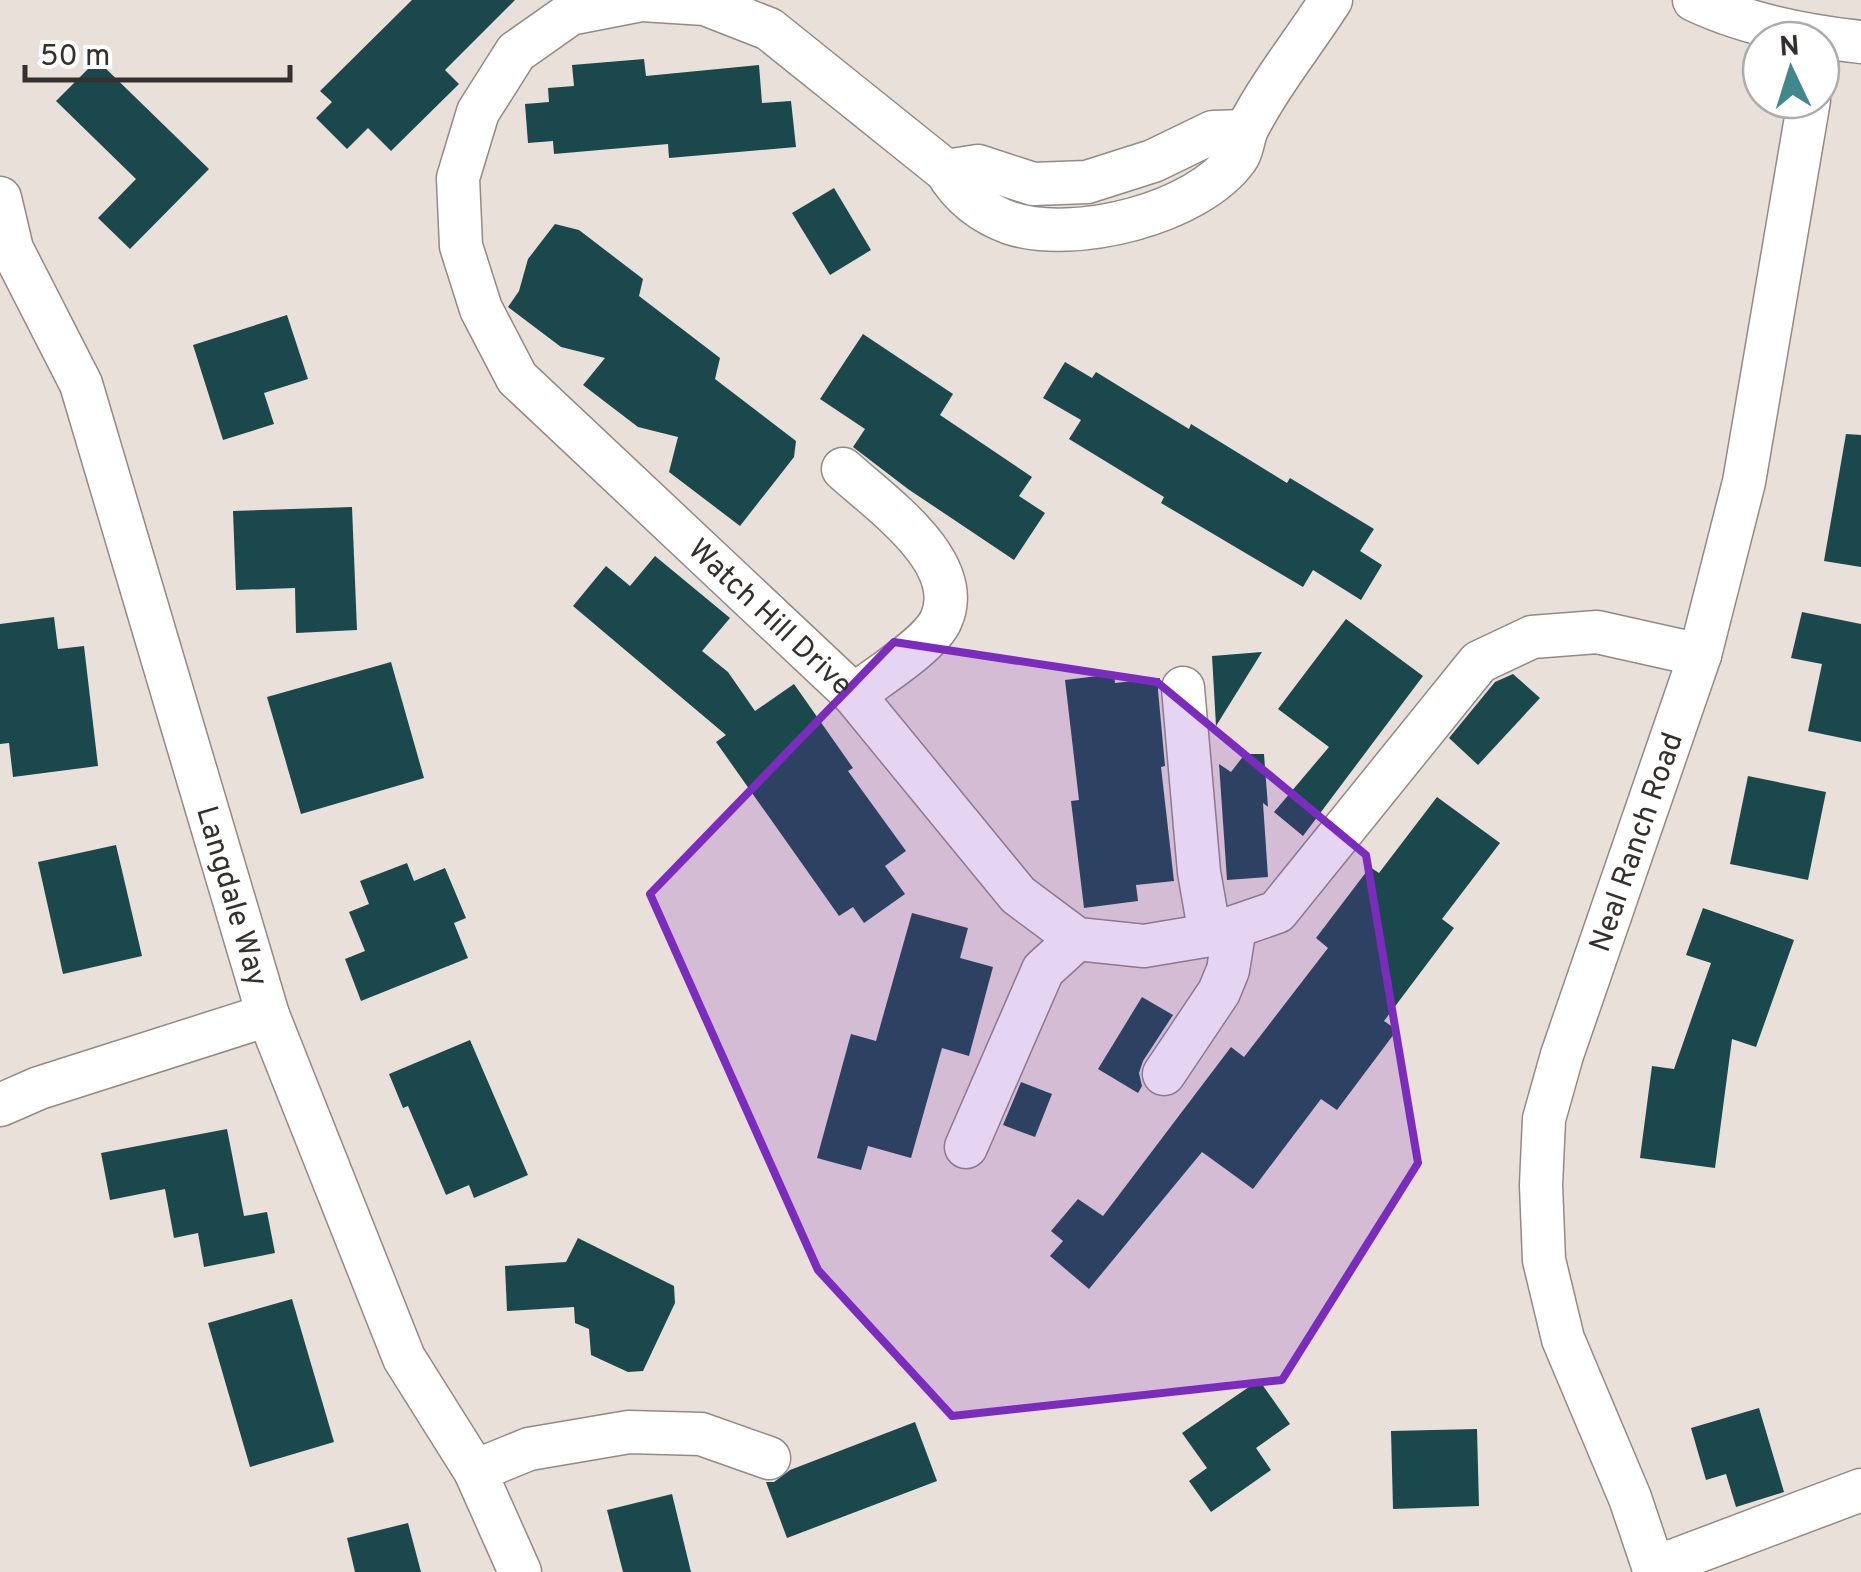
<svg xmlns="http://www.w3.org/2000/svg" width="1861" height="1572" font-family="Overpass,sans-serif">
<rect width="100%" height="100%" fill="#eae0da"/>
<!-- building -->
<g fill="#1a484c">
<path d="M 412,0 L 515,0 L 445,70 L 459,84 L 391,151 L 368,128 L 347,149 L 316,118 L 332,102 L 320,91 Z"/>
<path d="M 644,59 L 646,76 L 759,65 L 762,103 L 791,101 L 796,147 L 669,158 L 668,144 L 554,154 L 553,141 L 528,143 L 525,104 L 549,102 L 548,88 L 574,86 L 572,65 Z"/>
<path d="M 97,60 L 209,169 L 130,249 L 98,218 L 136,179 L 56,101 Z"/>
<path d="M 834,188 L 871,250 L 830,275 L 792,213 Z"/>
<path d="M 555,224 L 579,230 L 643,279 L 639,296 L 720,358 L 715,379 L 796,441 L 794,457 L 740,526 L 669,472 L 678,437 L 638,427 L 583,385 L 605,358 L 561,347 L 508,307 L 519,291 L 528,259 Z"/>
<path d="M 287,315 L 308,379 L 264,393 L 274,424 L 223,440 L 193,345 Z"/>
<path d="M 863,334 L 953,394 L 940,415 L 1032,477 L 1019,496 L 1045,513 L 1014,560 L 908,489 L 853,447 L 865,429 L 820,399 Z"/>
<path d="M 1065,362 L 1092,378 L 1096,372 L 1189,429 L 1191,424 L 1287,483 L 1290,478 L 1374,529 L 1360,551 L 1382,565 L 1361,600 L 1313,570 L 1303,587 L 1161,503 L 1164,497 L 1069,439 L 1081,420 L 1043,398 Z"/>
<path d="M 1846,434 L 1861,435 L 1861,567 L 1824,561 Z"/>
<path d="M 352,507 L 357,630 L 296,633 L 295,588 L 236,590 L 233,511 Z"/>
<path d="M 655,556 L 730,618 L 702,651 L 728,672 L 755,711 L 794,684 L 853,768 L 848,771 L 906,851 L 885,866 L 905,894 L 864,923 L 853,907 L 839,916 L 716,742 L 726,735 L 573,606 L 606,566 L 630,586 Z"/>
<path d="M 1802,612 L 1861,624 L 1861,742 L 1808,731 L 1822,664 L 1791,658 Z"/>
<path d="M 54,617 L 58,649 L 84,646 L 98,766 L 13,777 L 9,743 L 0,744 L 0,624 Z"/>
<path d="M 1346,619 L 1423,676 L 1303,836 L 1274,812 L 1329,747 L 1278,709 Z"/>
<path d="M 1262,652 L 1216,726 L 1212,656 Z"/>
<path d="M 391,662 L 424,778 L 301,814 L 267,697 Z"/>
<path d="M 1114,674 L 1115,683 L 1160,678 L 1158,690 L 1165,766 L 1161,767 L 1174,881 L 1136,885 L 1138,901 L 1084,908 L 1071,801 L 1079,800 L 1065,680 Z"/>
<path d="M 1513,674 L 1540,698 L 1478,765 L 1449,738 L 1495,682 Z"/>
<path d="M 1245,754 L 1264,754 L 1268,807 L 1263,803 L 1268,877 L 1227,880 L 1219,764 L 1231,772 Z"/>
<path d="M 1748,776 L 1826,792 L 1808,880 L 1730,864 Z"/>
<path d="M 1437,797 L 1500,843 L 1442,919 L 1454,928 L 1384,1021 L 1397,1030 L 1337,1110 L 1321,1099 L 1253,1189 L 1202,1152 L 1089,1289 L 1050,1256 L 1063,1241 L 1051,1231 L 1078,1199 L 1103,1216 L 1231,1047 L 1244,1057 L 1328,948 L 1316,938 L 1370,867 L 1379,873 Z"/>
<path d="M 116,845 L 142,956 L 63,974 L 38,862 Z"/>
<path d="M 407,863 L 414,881 L 445,868 L 466,918 L 454,923 L 468,958 L 361,1001 L 345,959 L 365,951 L 349,912 L 369,904 L 360,881 Z"/>
<path d="M 1703,908 L 1794,940 L 1756,1047 L 1732,1039 L 1715,1168 L 1640,1158 L 1652,1066 L 1674,1069 L 1711,963 L 1686,955 Z"/>
<path d="M 912,913 L 968,928 L 960,958 L 993,967 L 969,1056 L 942,1048 L 911,1158 L 868,1146 L 861,1170 L 817,1158 L 851,1034 L 876,1041 Z"/>
<path d="M 1142,997 L 1173,1015 L 1143,1061 L 1139,1073 L 1142,1086 L 1138,1093 L 1098,1069 Z"/>
<path d="M 470,1040 L 528,1175 L 474,1198 L 469,1185 L 446,1195 L 408,1106 L 403,1108 L 389,1074 Z"/>
<path d="M 1021,1082 L 1052,1094 L 1035,1137 L 1003,1125 Z"/>
<path d="M 227,1129 L 244,1216 L 267,1212 L 275,1253 L 204,1267 L 198,1233 L 174,1238 L 165,1189 L 110,1200 L 101,1153 Z"/>
<path d="M 578,1238 L 674,1286 L 675,1303 L 643,1371 L 628,1372 L 591,1355 L 589,1329 L 575,1323 L 574,1307 L 507,1311 L 505,1266 L 566,1262 Z"/>
<path d="M 292,1299 L 334,1442 L 250,1467 L 208,1323 Z"/>
<path d="M 1259,1380 L 1290,1424 L 1256,1448 L 1271,1470 L 1211,1512 L 1189,1481 L 1207,1468 L 1182,1433 Z"/>
<path d="M 1759,1408 L 1784,1492 L 1736,1507 L 1726,1474 L 1706,1480 L 1691,1428 Z"/>
<path d="M 915,1422 L 937,1481 L 787,1538 L 766,1482 L 774,1482 L 790,1470 Z"/>
<path d="M 1477,1429 L 1479,1506 L 1393,1509 L 1391,1431 Z"/>
<path d="M 672,1494 L 691,1572 L 623,1572 L 607,1510 Z"/>
<path d="M 408,1523 L 421,1572 L 355,1572 L 347,1538 Z"/>
</g>
<g fill="none" stroke-linecap="round" stroke-linejoin="round">
<defs>
<g id="minor">
<path id="s1" d="M 1331,0 C 1304,42 1270,84 1247,129 C 1243,138 1243,150 1237,158 C 1197,214 1074,244 1010,223 C 982,213 961,196 946,171 L 769,29 L 705,4 L 642,0 L 570,14 L 516,52 L 478,112 L 458,178 L 461,246 L 481,309 L 517,378 L 854,695 L 1018,895 L 1077,939 L 1144,946 L 1210,935 L 1277,912 L 1479,662 L 1532,637 L 1597,632 L 1700,655"/>
<path d="M 1694,0 C 1745,24 1805,36 1861,42"/>
<path d="M 946,171 L 978,166 L 1033,184 L 1087,182 L 1153,161 L 1213,132 L 1246,131"/>
<path id="s2" d="M 0,198 L 12,249 L 81,384 L 268,1015 L 404,1358 L 475,1471 L 520,1572"/>
<path d="M 843,469 C 880,503 967,562 941,620 C 930,645 876,678 854,695"/>
<path d="M 1183,688 L 1199,872 L 1210,935"/>
<path d="M 1164,1074 L 1219,992 L 1228,970 L 1235,927"/>
<path d="M 0,1105 L 39,1088 L 268,1015"/>
<path d="M 966,1147 L 1043,970 L 1077,939"/>
<path d="M 475,1471 L 529,1449 L 629,1432 L 701,1434 L 769,1458"/>
<path d="M 1654,1568 L 1861,1490"/>
<path id="s3" d="M 1655,1572 L 1630,1498 L 1563,1339 L 1544,1260 L 1541,1185 L 1544,1119 L 1562,1055 L 1700,655 L 1744,482 L 1809,100"/>
</g>
</defs>
<!-- minor casing -->
<use href="#minor" stroke="#938a85" stroke-width="45"/>
<!-- minor -->
<use href="#minor" stroke="#fff" stroke-width="42"/>
</g>
<!-- marked area -->
<path fill="#7b2cbf" fill-opacity="0.2" stroke="#7b2cbf" stroke-width="8" stroke-linejoin="round" d="M 894,642 L 1157,682 L 1366,855 L 1418,1163 L 1282,1380 L 952,1416 L 818,1270 L 650,894 Z"/>
<g text-anchor="middle" stroke-width="10" stroke-linejoin="round" paint-order="stroke">
<!-- street labels -->
<g font-size="30" fill="#34302e" stroke="#fff">
<text dy="10" stroke="none"><textPath href="#s1" startOffset="1715">Watch Hill Drive</textPath></text>
<text dy="10" stroke="none"><textPath href="#s3" startOffset="765">Neal Ranch Road</textPath></text>
<text dy="10" stroke="none"><textPath href="#s2" startOffset="738">Langdale Way</textPath></text>
</g>
</g>
<!-- north arrow -->
<g transform="translate(1791 70) rotate(356)"><circle r="48" fill="#ffffff" stroke="#aeacab" stroke-width="2.5"/>
<path d="M0-8L18 38L0 25L-18 38Z" fill="#41888e"/>
<text y="-15" font-size="28" font-weight="bold" text-anchor="middle" fill="#34302e">N</text>
</g>
<!-- scale -->
<path d="M25 65v15h265v-15" fill="none" stroke="#34302e" stroke-width="5"/>
<text x="40" y="65" font-size="30" fill="#34302e" stroke="#ffffff" stroke-width="8" paint-order="stroke">50 m</text>
</svg>
